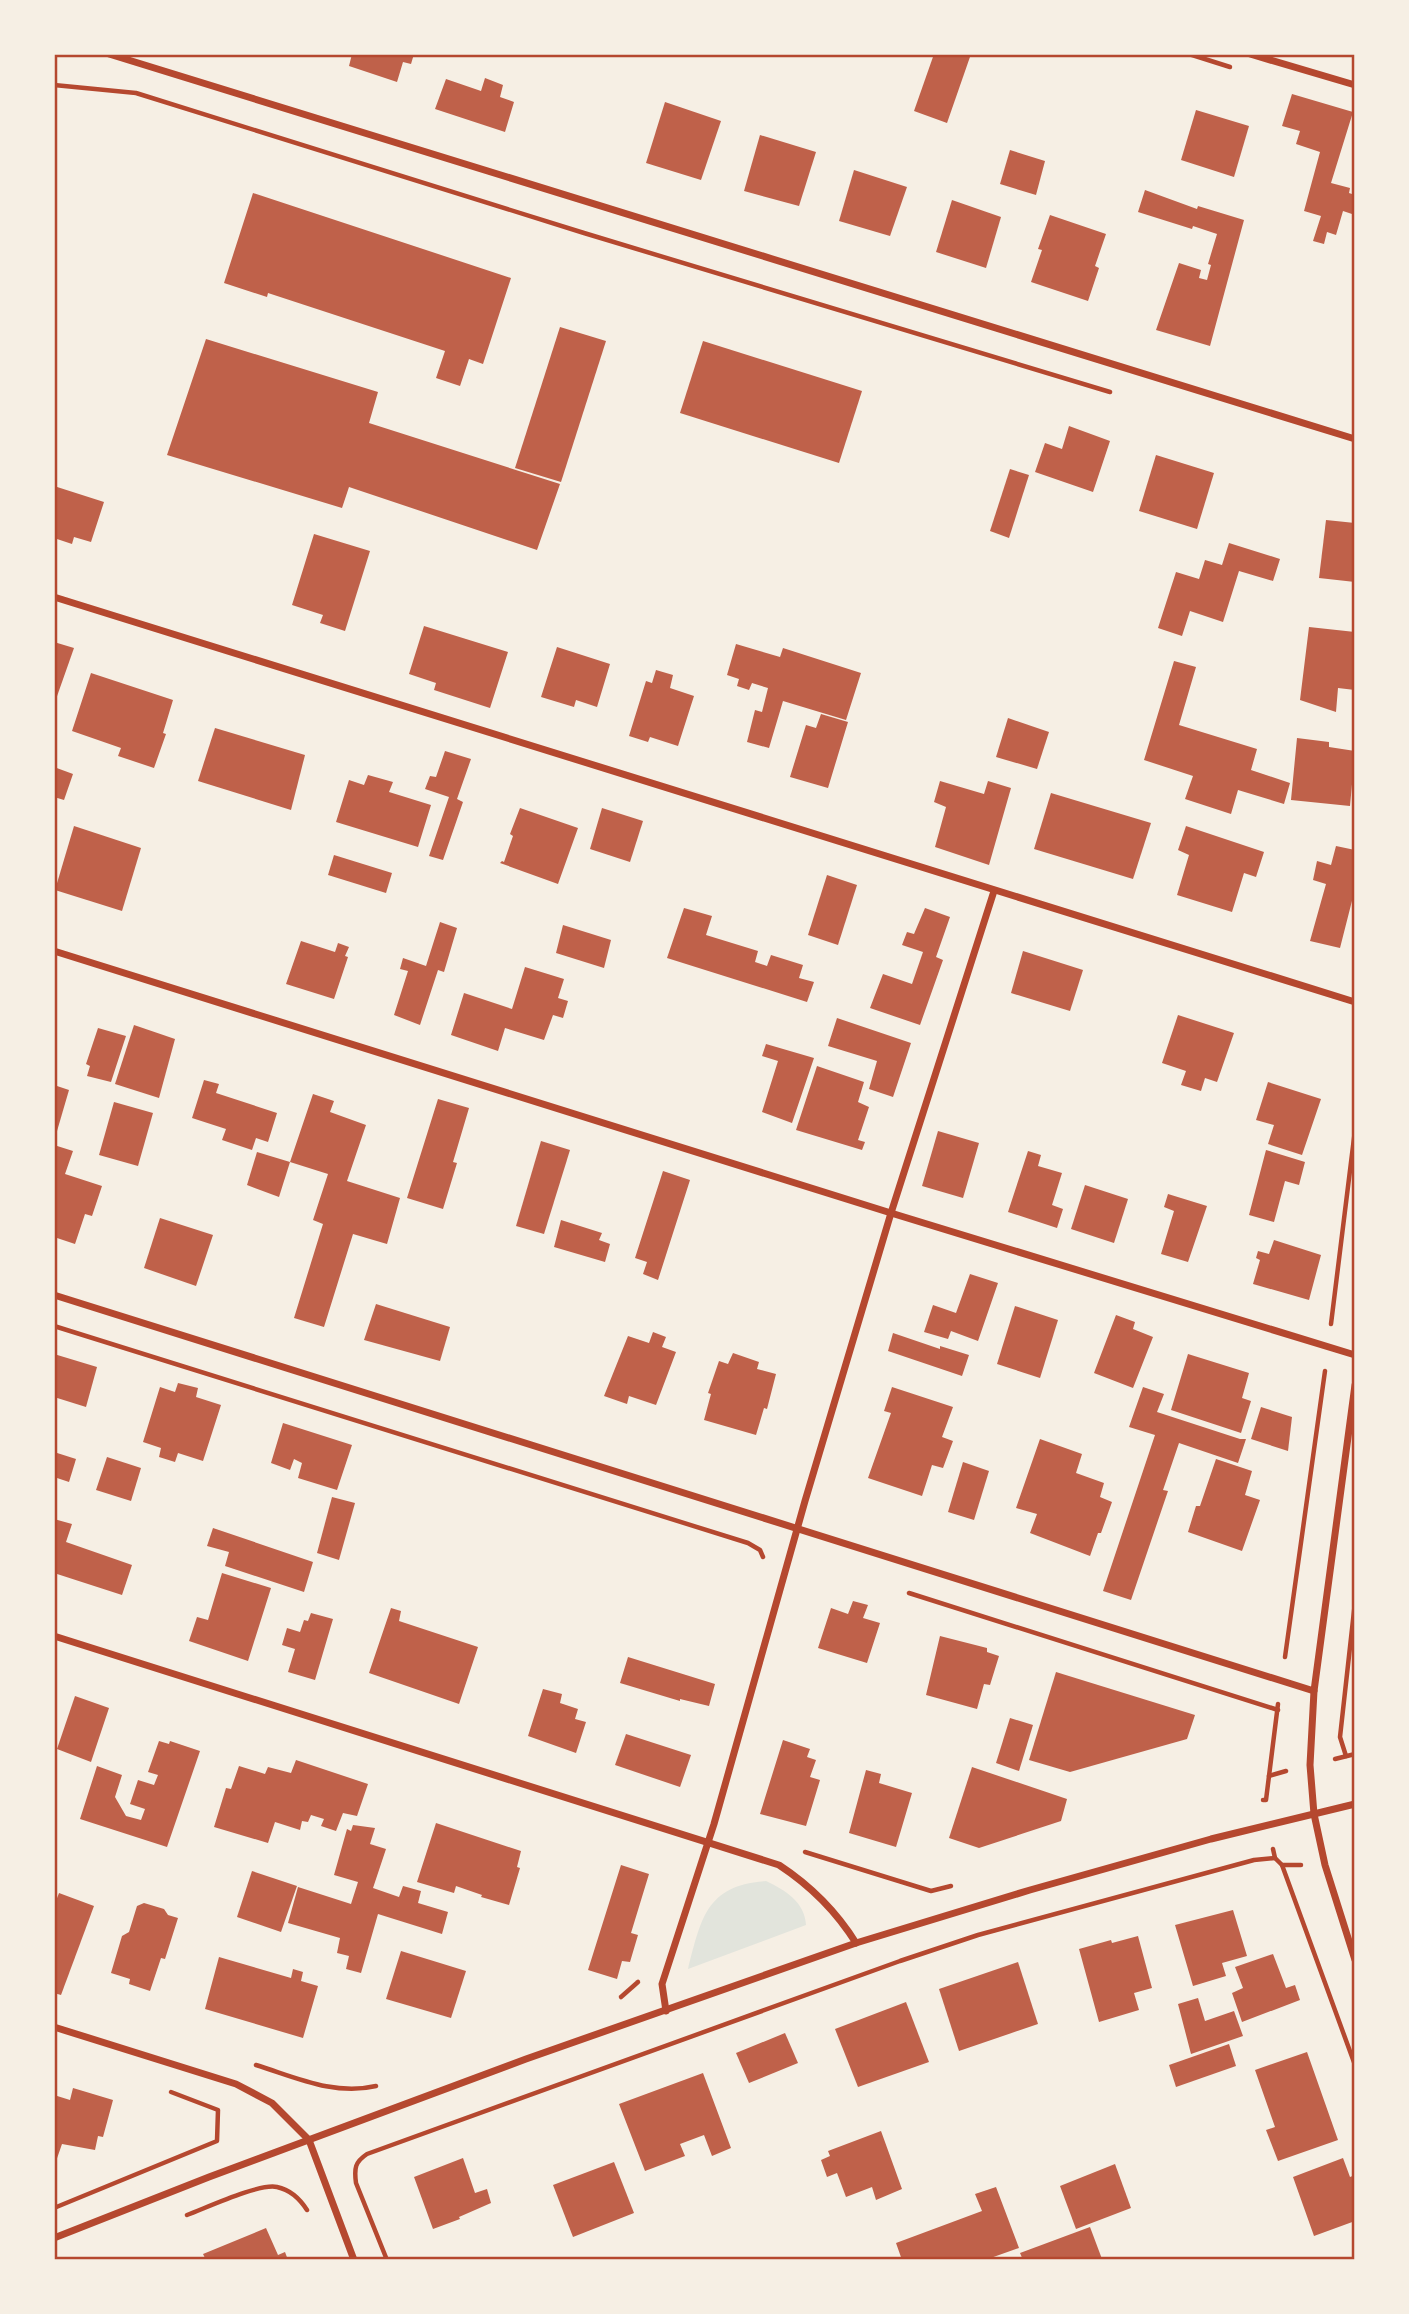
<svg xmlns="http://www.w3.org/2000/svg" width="1409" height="2314" font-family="'Fira Sans Condensed',sans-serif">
<rect width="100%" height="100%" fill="#f6efe4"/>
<!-- green -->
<path fill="#e2e4dc" d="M 766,1881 C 785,1890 805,1902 806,1925 L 688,1969 C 701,1919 706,1885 766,1881 Z"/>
<!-- building -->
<g fill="#bf614a">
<path d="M 352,54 L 414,54 L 411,64 L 403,62 L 397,82 L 349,66 Z"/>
<path d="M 934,54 L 971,54 L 947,123 L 914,111 Z"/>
<path d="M 485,78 L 503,85 L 500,97 L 514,102 L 505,132 L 435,109 L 446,79 L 481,91 Z"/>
<path d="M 1292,94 L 1353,112 L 1331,183 L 1350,188 L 1349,193 L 1355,195 L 1355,215 L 1343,211 L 1336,235 L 1327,232 L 1324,244 L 1313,241 L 1321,216 L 1304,211 L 1320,152 L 1296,144 L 1300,131 L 1282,126 Z"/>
<path d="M 665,102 L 721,121 L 701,180 L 646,163 Z"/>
<path d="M 1196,110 L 1249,126 L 1234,177 L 1181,160 Z"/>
<path d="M 760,135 L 816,152 L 799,206 L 744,191 Z"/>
<path d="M 1010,150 L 1045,161 L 1036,195 L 1000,184 Z"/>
<path d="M 854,170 L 907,187 L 890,236 L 839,221 Z"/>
<path d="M 1145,190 L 1197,209 L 1198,206 L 1244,220 L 1210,346 L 1156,330 L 1179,263 L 1201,270 L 1199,278 L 1207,280 L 1211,265 L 1208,264 L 1217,234 L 1193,226 L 1192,229 L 1138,212 Z"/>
<path d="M 253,193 L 511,278 L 483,364 L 469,359 L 460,386 L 436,378 L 445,351 L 268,293 L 267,297 L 224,283 Z"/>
<path d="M 952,200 L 1001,217 L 986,268 L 936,252 Z"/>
<path d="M 1050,215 L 1106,234 L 1095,266 L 1099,268 L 1088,301 L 1031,282 L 1042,250 L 1038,249 Z"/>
<path d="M 560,327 L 606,341 L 561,482 L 515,468 Z"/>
<path d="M 206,339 L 378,392 L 369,423 L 560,484 L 537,550 L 349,487 L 342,508 L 167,455 Z"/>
<path d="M 703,341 L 862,391 L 839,463 L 680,413 Z"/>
<path d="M 1069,426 L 1110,441 L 1093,492 L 1035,472 L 1045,443 L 1062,449 Z"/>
<path d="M 1156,455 L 1214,473 L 1197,529 L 1139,511 Z"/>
<path d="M 1010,469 L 1029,475 L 1009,538 L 990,531 Z"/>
<path d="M 54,486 L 104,502 L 91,542 L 74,537 L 72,544 L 54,538 Z"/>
<path d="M 1326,520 L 1355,523 L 1355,582 L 1319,578 Z"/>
<path d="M 314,534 L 370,551 L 345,631 L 320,623 L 323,615 L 292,605 Z"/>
<path d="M 1229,543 L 1280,559 L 1273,581 L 1239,571 L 1223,622 L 1190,611 L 1182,636 L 1158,628 L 1176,572 L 1199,579 L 1205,560 L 1222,565 Z"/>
<path d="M 424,626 L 508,652 L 490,708 L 434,690 L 436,683 L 409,674 Z"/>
<path d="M 1309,627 L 1355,632 L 1355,690 L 1338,688 L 1336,712 L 1300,700 Z"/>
<path d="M 54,642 L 74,648 L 55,702 L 54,702 Z"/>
<path d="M 736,644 L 780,657 L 783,648 L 861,673 L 846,720 L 783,701 L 769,748 L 747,742 L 755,710 L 762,712 L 768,688 L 752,683 L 749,690 L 737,686 L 739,679 L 727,675 Z"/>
<path d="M 557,647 L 610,664 L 597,707 L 576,700 L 574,707 L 541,697 Z"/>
<path d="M 1174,661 L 1196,667 L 1179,725 L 1257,749 L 1251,770 L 1290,783 L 1284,804 L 1238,790 L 1231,814 L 1185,799 L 1193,776 L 1144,760 Z"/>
<path d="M 656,670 L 673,675 L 670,688 L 694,696 L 678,746 L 650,737 L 648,742 L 629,736 L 646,681 L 652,683 Z"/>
<path d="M 91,673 L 173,700 L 163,733 L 166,734 L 154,768 L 118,756 L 121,748 L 72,731 Z"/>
<path d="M 821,714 L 848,722 L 828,788 L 790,777 L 806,725 L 816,728 Z"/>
<path d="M 1008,718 L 1049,732 L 1037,769 L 996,757 Z"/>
<path d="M 215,728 L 305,755 L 291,810 L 198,781 Z"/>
<path d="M 1297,738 L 1329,742 L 1329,747 L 1355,751 L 1350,806 L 1291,800 Z"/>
<path d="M 445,751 L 471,759 L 457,799 L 463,802 L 443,860 L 429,856 L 449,797 L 425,789 L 430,776 L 436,777 Z"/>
<path d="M 54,767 L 73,774 L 64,800 L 54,797 Z"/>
<path d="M 368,775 L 393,782 L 389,792 L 431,805 L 418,847 L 336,822 L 349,780 L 364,785 Z"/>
<path d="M 940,781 L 984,794 L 988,781 L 1011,788 L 989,865 L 935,847 L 946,807 L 934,802 Z"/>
<path d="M 1051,793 L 1151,823 L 1133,879 L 1034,849 Z"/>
<path d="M 520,808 L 578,828 L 558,884 L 500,863 L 502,861 L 504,862 L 513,836 L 510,834 Z"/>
<path d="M 602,808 L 643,821 L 630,862 L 590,849 Z"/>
<path d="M 74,826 L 141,848 L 122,911 L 55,890 Z"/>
<path d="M 1186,826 L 1264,852 L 1256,877 L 1244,873 L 1232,912 L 1177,895 L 1189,855 L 1178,850 Z"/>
<path d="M 1336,846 L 1355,850 L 1355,889 L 1340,948 L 1310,941 L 1326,884 L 1313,880 L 1317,861 L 1331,865 Z"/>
<path d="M 334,855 L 392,873 L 386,893 L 328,875 Z"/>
<path d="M 827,875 L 857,885 L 838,945 L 808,935 Z"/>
<path d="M 684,908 L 712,916 L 706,935 L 758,951 L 755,962 L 767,966 L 771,955 L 803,965 L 799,978 L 814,982 L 807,1002 L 667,958 Z"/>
<path d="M 925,908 L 950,917 L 936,957 L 943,960 L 920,1025 L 870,1008 L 883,974 L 912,984 L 923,952 L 902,945 L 907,932 L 914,934 Z"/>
<path d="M 440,922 L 457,928 L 444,972 L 438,970 L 420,1025 L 394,1015 L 408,971 L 400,969 L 403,958 L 426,966 Z"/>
<path d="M 563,925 L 611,940 L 604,968 L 556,953 Z"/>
<path d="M 301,941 L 335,952 L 338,943 L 349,947 L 345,956 L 348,957 L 334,999 L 286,984 Z"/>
<path d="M 1023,951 L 1083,970 L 1070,1011 L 1011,993 Z"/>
<path d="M 525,967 L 564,979 L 558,998 L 568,1001 L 563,1018 L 553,1015 L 544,1040 L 505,1028 L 498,1051 L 451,1035 L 464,993 L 512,1009 Z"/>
<path d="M 1178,1015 L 1234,1033 L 1217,1082 L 1205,1078 L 1201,1091 L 1181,1085 L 1186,1071 L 1162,1063 Z"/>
<path d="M 837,1018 L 911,1043 L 893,1097 L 869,1089 L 877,1061 L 828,1046 Z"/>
<path d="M 134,1025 L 175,1039 L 159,1098 L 115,1084 Z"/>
<path d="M 98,1028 L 126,1036 L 111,1082 L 87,1076 L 90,1066 L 86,1064 Z"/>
<path d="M 766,1044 L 814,1058 L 792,1123 L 762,1112 L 778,1061 L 762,1056 Z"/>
<path d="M 817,1066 L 864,1082 L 858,1102 L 869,1107 L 858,1140 L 865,1142 L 862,1150 L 796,1130 Z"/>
<path d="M 204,1080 L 219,1084 L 216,1093 L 277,1113 L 268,1142 L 256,1138 L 252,1150 L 222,1140 L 226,1129 L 192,1118 Z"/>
<path d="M 1268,1082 L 1321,1099 L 1302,1155 L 1268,1144 L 1274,1125 L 1256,1120 Z"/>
<path d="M 54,1085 L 69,1090 L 55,1138 L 54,1137 Z"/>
<path d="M 313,1094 L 334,1101 L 330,1112 L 366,1125 L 347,1181 L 400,1198 L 387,1244 L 353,1234 L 324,1327 L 294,1318 L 323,1224 L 313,1220 L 328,1174 L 290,1162 Z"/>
<path d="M 438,1099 L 469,1108 L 453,1162 L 457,1163 L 443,1209 L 407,1198 Z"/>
<path d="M 114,1102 L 153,1113 L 138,1166 L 99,1155 Z"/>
<path d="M 938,1131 L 979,1143 L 963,1198 L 922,1186 Z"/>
<path d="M 541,1141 L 570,1150 L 544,1234 L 516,1226 Z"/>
<path d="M 54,1145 L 73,1151 L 65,1174 L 102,1186 L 92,1216 L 85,1214 L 75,1244 L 54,1237 Z"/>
<path d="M 1266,1150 L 1305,1162 L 1299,1185 L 1285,1181 L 1274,1222 L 1249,1215 Z"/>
<path d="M 1028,1151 L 1041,1155 L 1038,1166 L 1062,1173 L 1052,1205 L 1063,1209 L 1057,1228 L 1008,1212 Z"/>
<path d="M 257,1152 L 290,1162 L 279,1197 L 247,1185 Z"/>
<path d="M 663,1171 L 690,1180 L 658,1280 L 643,1274 L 647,1262 L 635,1258 Z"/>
<path d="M 1085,1185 L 1128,1199 L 1114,1243 L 1071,1229 Z"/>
<path d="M 1168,1194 L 1207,1206 L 1188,1262 L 1161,1254 L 1174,1211 L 1164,1207 Z"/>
<path d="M 160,1218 L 213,1235 L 196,1286 L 144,1268 Z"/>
<path d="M 561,1220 L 602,1233 L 599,1240 L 610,1244 L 605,1262 L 554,1247 Z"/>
<path d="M 1274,1240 L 1321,1255 L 1309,1300 L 1253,1284 L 1260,1260 L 1256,1258 L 1258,1251 L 1269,1254 Z"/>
<path d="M 970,1274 L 998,1283 L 978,1341 L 951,1331 L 948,1339 L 924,1332 L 933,1305 L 956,1313 Z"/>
<path d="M 376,1304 L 450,1327 L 440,1361 L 364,1340 Z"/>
<path d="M 1015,1306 L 1058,1320 L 1040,1378 L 997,1364 Z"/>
<path d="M 1116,1315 L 1135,1322 L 1133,1329 L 1153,1337 L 1133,1388 L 1094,1373 Z"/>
<path d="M 653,1332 L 666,1337 L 662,1347 L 676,1352 L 656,1405 L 629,1396 L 627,1404 L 604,1396 L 628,1336 L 649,1343 Z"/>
<path d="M 893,1333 L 940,1349 L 940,1346 L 969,1355 L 962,1376 L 888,1351 Z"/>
<path d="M 733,1353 L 759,1362 L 757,1369 L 776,1374 L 767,1409 L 764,1408 L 756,1435 L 704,1420 L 711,1394 L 708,1393 L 719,1361 L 728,1364 Z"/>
<path d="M 54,1354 L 97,1367 L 86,1407 L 54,1397 Z"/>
<path d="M 1188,1354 L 1249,1373 L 1242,1398 L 1251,1401 L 1241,1433 L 1171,1410 Z"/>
<path d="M 178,1383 L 198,1388 L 196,1397 L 221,1405 L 203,1461 L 178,1453 L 175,1462 L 159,1457 L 161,1448 L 143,1442 L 160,1387 L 175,1392 Z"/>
<path d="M 892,1387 L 953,1407 L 942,1437 L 953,1441 L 943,1468 L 932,1465 L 922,1496 L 868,1478 L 891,1413 L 884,1411 Z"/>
<path d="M 1143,1387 L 1164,1394 L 1157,1412 L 1240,1439 L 1246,1439 L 1238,1463 L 1179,1443 L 1163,1490 L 1168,1491 L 1131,1600 L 1103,1591 L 1155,1435 L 1129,1427 Z"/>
<path d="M 1261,1407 L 1292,1417 L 1288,1451 L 1251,1439 Z"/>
<path d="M 283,1423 L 352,1445 L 337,1490 L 298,1478 L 302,1463 L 294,1459 L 290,1470 L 271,1463 Z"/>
<path d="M 1040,1439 L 1082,1454 L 1076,1473 L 1104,1483 L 1100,1497 L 1112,1502 L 1101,1533 L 1098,1533 L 1090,1556 L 1030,1533 L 1037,1514 L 1016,1508 Z"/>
<path d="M 54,1452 L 76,1459 L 69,1482 L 54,1477 Z"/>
<path d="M 107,1457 L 141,1468 L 131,1501 L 96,1490 Z"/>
<path d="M 1216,1459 L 1252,1471 L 1245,1495 L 1260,1500 L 1242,1551 L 1188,1532 L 1196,1506 L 1200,1506 Z"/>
<path d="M 963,1462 L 989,1471 L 974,1520 L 948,1512 Z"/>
<path d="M 332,1497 L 355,1503 L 339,1560 L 317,1553 Z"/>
<path d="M 54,1519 L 72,1524 L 66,1542 L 132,1565 L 122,1595 L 54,1573 Z"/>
<path d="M 213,1528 L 313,1562 L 304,1592 L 225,1566 L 229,1552 L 207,1546 Z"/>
<path d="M 222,1573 L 271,1588 L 248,1661 L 189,1641 L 197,1617 L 208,1620 Z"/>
<path d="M 853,1601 L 868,1605 L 863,1618 L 880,1623 L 867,1663 L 818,1648 L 831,1608 L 848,1614 Z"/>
<path d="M 391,1608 L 401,1611 L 399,1621 L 478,1647 L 459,1704 L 369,1673 Z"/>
<path d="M 311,1613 L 333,1619 L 315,1680 L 288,1672 L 295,1649 L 282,1645 L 287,1628 L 300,1632 L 304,1620 L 308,1621 Z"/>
<path d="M 940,1636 L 987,1648 L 987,1652 L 999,1656 L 990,1685 L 984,1684 L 977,1709 L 926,1695 Z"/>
<path d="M 628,1657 L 715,1684 L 709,1706 L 680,1699 L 680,1701 L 620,1683 Z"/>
<path d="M 1056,1672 L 1195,1715 L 1187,1739 L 1070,1772 L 1029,1760 Z"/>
<path d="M 543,1689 L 562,1694 L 560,1703 L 578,1709 L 575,1719 L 586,1722 L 576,1753 L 528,1736 Z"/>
<path d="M 75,1696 L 109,1708 L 91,1762 L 57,1749 Z"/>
<path d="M 1010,1718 L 1033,1725 L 1019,1771 L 996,1763 Z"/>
<path d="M 626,1734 L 691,1755 L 680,1787 L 615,1765 Z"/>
<path d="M 783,1740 L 810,1749 L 807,1757 L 816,1760 L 810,1777 L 820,1780 L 806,1826 L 760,1814 Z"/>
<path d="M 159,1741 L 169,1744 L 170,1741 L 200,1751 L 167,1847 L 80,1819 L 97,1766 L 122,1775 L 115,1797 L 126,1816 L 141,1820 L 145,1809 L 130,1804 L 138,1780 L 154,1785 L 158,1775 L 148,1772 Z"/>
<path d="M 296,1760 L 368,1784 L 357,1816 L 343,1813 L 336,1831 L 321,1826 L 324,1819 L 311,1815 L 308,1822 L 302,1821 L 300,1830 L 275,1822 L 268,1843 L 214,1827 L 226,1788 L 231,1789 L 239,1766 L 265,1774 L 268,1767 L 291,1773 Z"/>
<path d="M 972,1767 L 1067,1799 L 1061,1821 L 979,1848 L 949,1838 Z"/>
<path d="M 866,1770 L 881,1774 L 879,1783 L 912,1793 L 896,1847 L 849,1833 Z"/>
<path d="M 436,1823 L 521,1851 L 517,1867 L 520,1868 L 509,1905 L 481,1897 L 482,1895 L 456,1886 L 454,1893 L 417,1882 Z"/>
<path d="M 353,1825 L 375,1828 L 370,1844 L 386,1849 L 373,1888 L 399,1897 L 403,1886 L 421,1891 L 418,1903 L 448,1912 L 442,1934 L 378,1914 L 361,1973 L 346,1969 L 349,1956 L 337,1953 L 340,1938 L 288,1923 L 298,1887 L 351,1904 L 358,1882 L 334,1875 L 347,1829 L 351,1831 Z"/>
<path d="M 621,1865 L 649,1874 L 631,1933 L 638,1935 L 630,1962 L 622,1961 L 617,1979 L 588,1970 Z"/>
<path d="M 252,1871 L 297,1886 L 281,1932 L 237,1917 Z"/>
<path d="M 59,1893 L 94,1906 L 61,1995 L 54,1993 L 54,1906 Z"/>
<path d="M 144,1903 L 164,1909 L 168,1915 L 178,1918 L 165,1959 L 161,1958 L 150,1991 L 129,1984 L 130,1979 L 111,1973 L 122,1936 L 129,1932 L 137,1906 Z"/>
<path d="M 1233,1910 L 1247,1956 L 1222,1963 L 1226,1976 L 1193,1986 L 1175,1925 Z"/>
<path d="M 1138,1936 L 1152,1988 L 1134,1993 L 1139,2010 L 1099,2022 L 1079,1949 L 1111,1940 L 1112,1943 Z"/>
<path d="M 401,1951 L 466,1971 L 451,2018 L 386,1999 Z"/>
<path d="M 1273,1954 L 1286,1988 L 1295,1985 L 1300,2000 L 1242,2022 L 1232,1993 L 1243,1988 L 1235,1967 Z"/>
<path d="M 219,1957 L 291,1978 L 293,1969 L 303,1972 L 301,1981 L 318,1986 L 303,2038 L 205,2009 Z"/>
<path d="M 1018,1962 L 1038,2024 L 959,2051 L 939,1989 Z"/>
<path d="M 1198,1998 L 1205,2021 L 1234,2011 L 1243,2036 L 1191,2054 L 1178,2004 Z"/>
<path d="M 906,2002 L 929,2062 L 858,2087 L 835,2029 Z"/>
<path d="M 785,2033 L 798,2063 L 749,2083 L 736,2053 Z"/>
<path d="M 1229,2044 L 1236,2066 L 1176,2087 L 1169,2065 Z"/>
<path d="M 1307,2052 L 1338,2140 L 1278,2161 L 1266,2130 L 1275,2127 L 1255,2070 Z"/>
<path d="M 703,2073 L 731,2148 L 712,2156 L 704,2135 L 680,2144 L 685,2156 L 645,2171 L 619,2104 Z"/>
<path d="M 73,2088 L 113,2100 L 103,2137 L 98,2136 L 95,2150 L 62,2144 L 54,2167 L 54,2095 L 70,2100 Z"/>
<path d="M 881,2131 L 902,2189 L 876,2200 L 872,2187 L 846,2197 L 837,2173 L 827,2177 L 821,2160 L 830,2156 L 828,2151 Z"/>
<path d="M 463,2158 L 475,2193 L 487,2189 L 491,2203 L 459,2217 L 460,2219 L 433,2229 L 414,2177 Z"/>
<path d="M 1343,2158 L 1350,2177 L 1355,2175 L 1355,2221 L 1314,2236 L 1293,2177 Z"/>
<path d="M 614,2162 L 634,2213 L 573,2237 L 553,2185 Z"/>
<path d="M 1115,2164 L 1131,2208 L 1076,2229 L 1060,2186 Z"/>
<path d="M 996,2187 L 1019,2248 L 985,2260 L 902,2260 L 896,2243 L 982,2211 L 975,2194 Z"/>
<path d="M 1090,2227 L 1102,2259 L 1023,2260 L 1020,2253 Z"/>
<path d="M 266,2228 L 278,2255 L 285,2252 L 288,2260 L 206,2260 L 203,2254 Z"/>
</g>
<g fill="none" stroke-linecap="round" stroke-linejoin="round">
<!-- path -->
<g stroke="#b5482f" stroke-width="4.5">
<path d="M 1189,54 L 1230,67"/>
<path d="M 54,85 L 136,93 L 584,233 L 1110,392"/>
<path d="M 1331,1324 L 1355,1130"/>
<path d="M 54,1326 L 748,1543 L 760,1550 L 763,1557"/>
<path d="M 909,1593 L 1278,1710"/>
<path d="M 1285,1657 L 1325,1371"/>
<path d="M 1346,1756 L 1340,1737 L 1355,1602"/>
<path d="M 1335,1759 L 1355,1754"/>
<path d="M 1269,1776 L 1286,1771"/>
<path d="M 1263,1800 L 1266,1800 L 1278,1704"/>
<path d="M 1273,1849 L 1275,1858 L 1282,1865 L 1355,2065"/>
<path d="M 805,1852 L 931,1891 L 951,1886"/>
<path d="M 1282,1865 L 1301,1865"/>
<path d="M 621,1997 L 638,1982"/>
<path d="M 256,2065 C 295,2077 334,2096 376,2086"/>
<path d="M 54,2208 L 217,2141 L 218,2110 L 171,2092"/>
<path d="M 187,2215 C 206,2208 259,2183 277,2187 C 291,2190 300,2199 307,2210"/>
<path d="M 387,2260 L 356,2183 C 354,2168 355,2162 367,2154 L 900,1961 L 978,1935 L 1254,1860 L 1275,1858"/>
</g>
<!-- minor -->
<g stroke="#b5482f" stroke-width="7">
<path d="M 109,54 L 1355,439"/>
<path d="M 1250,54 L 1355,85"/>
<path d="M 54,597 L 1355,1002"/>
<path d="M 54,951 L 891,1213 L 1355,1355"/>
<path d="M 54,1295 L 1314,1691"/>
<path d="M 1355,1385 L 1314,1691 L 1310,1765 L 1314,1814 L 1325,1865 L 1355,1960"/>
<path d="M 54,1636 L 779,1865 C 811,1886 836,1911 856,1943"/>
<path d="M 666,2011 L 662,1984 L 714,1824 L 805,1501 L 891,1213 L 994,891"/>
<path d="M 54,2027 L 236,2084 L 272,2103 L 309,2140 L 354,2260"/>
<path d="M 54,2238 L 209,2177 L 526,2059 L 856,1943 L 1030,1890 L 1211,1839 L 1355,1804"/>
</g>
</g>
<!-- border -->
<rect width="1409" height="2314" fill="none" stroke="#f6efe4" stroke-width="112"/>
<rect x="56" y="56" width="1297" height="2202" fill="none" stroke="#b5482f" stroke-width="2.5"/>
</svg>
